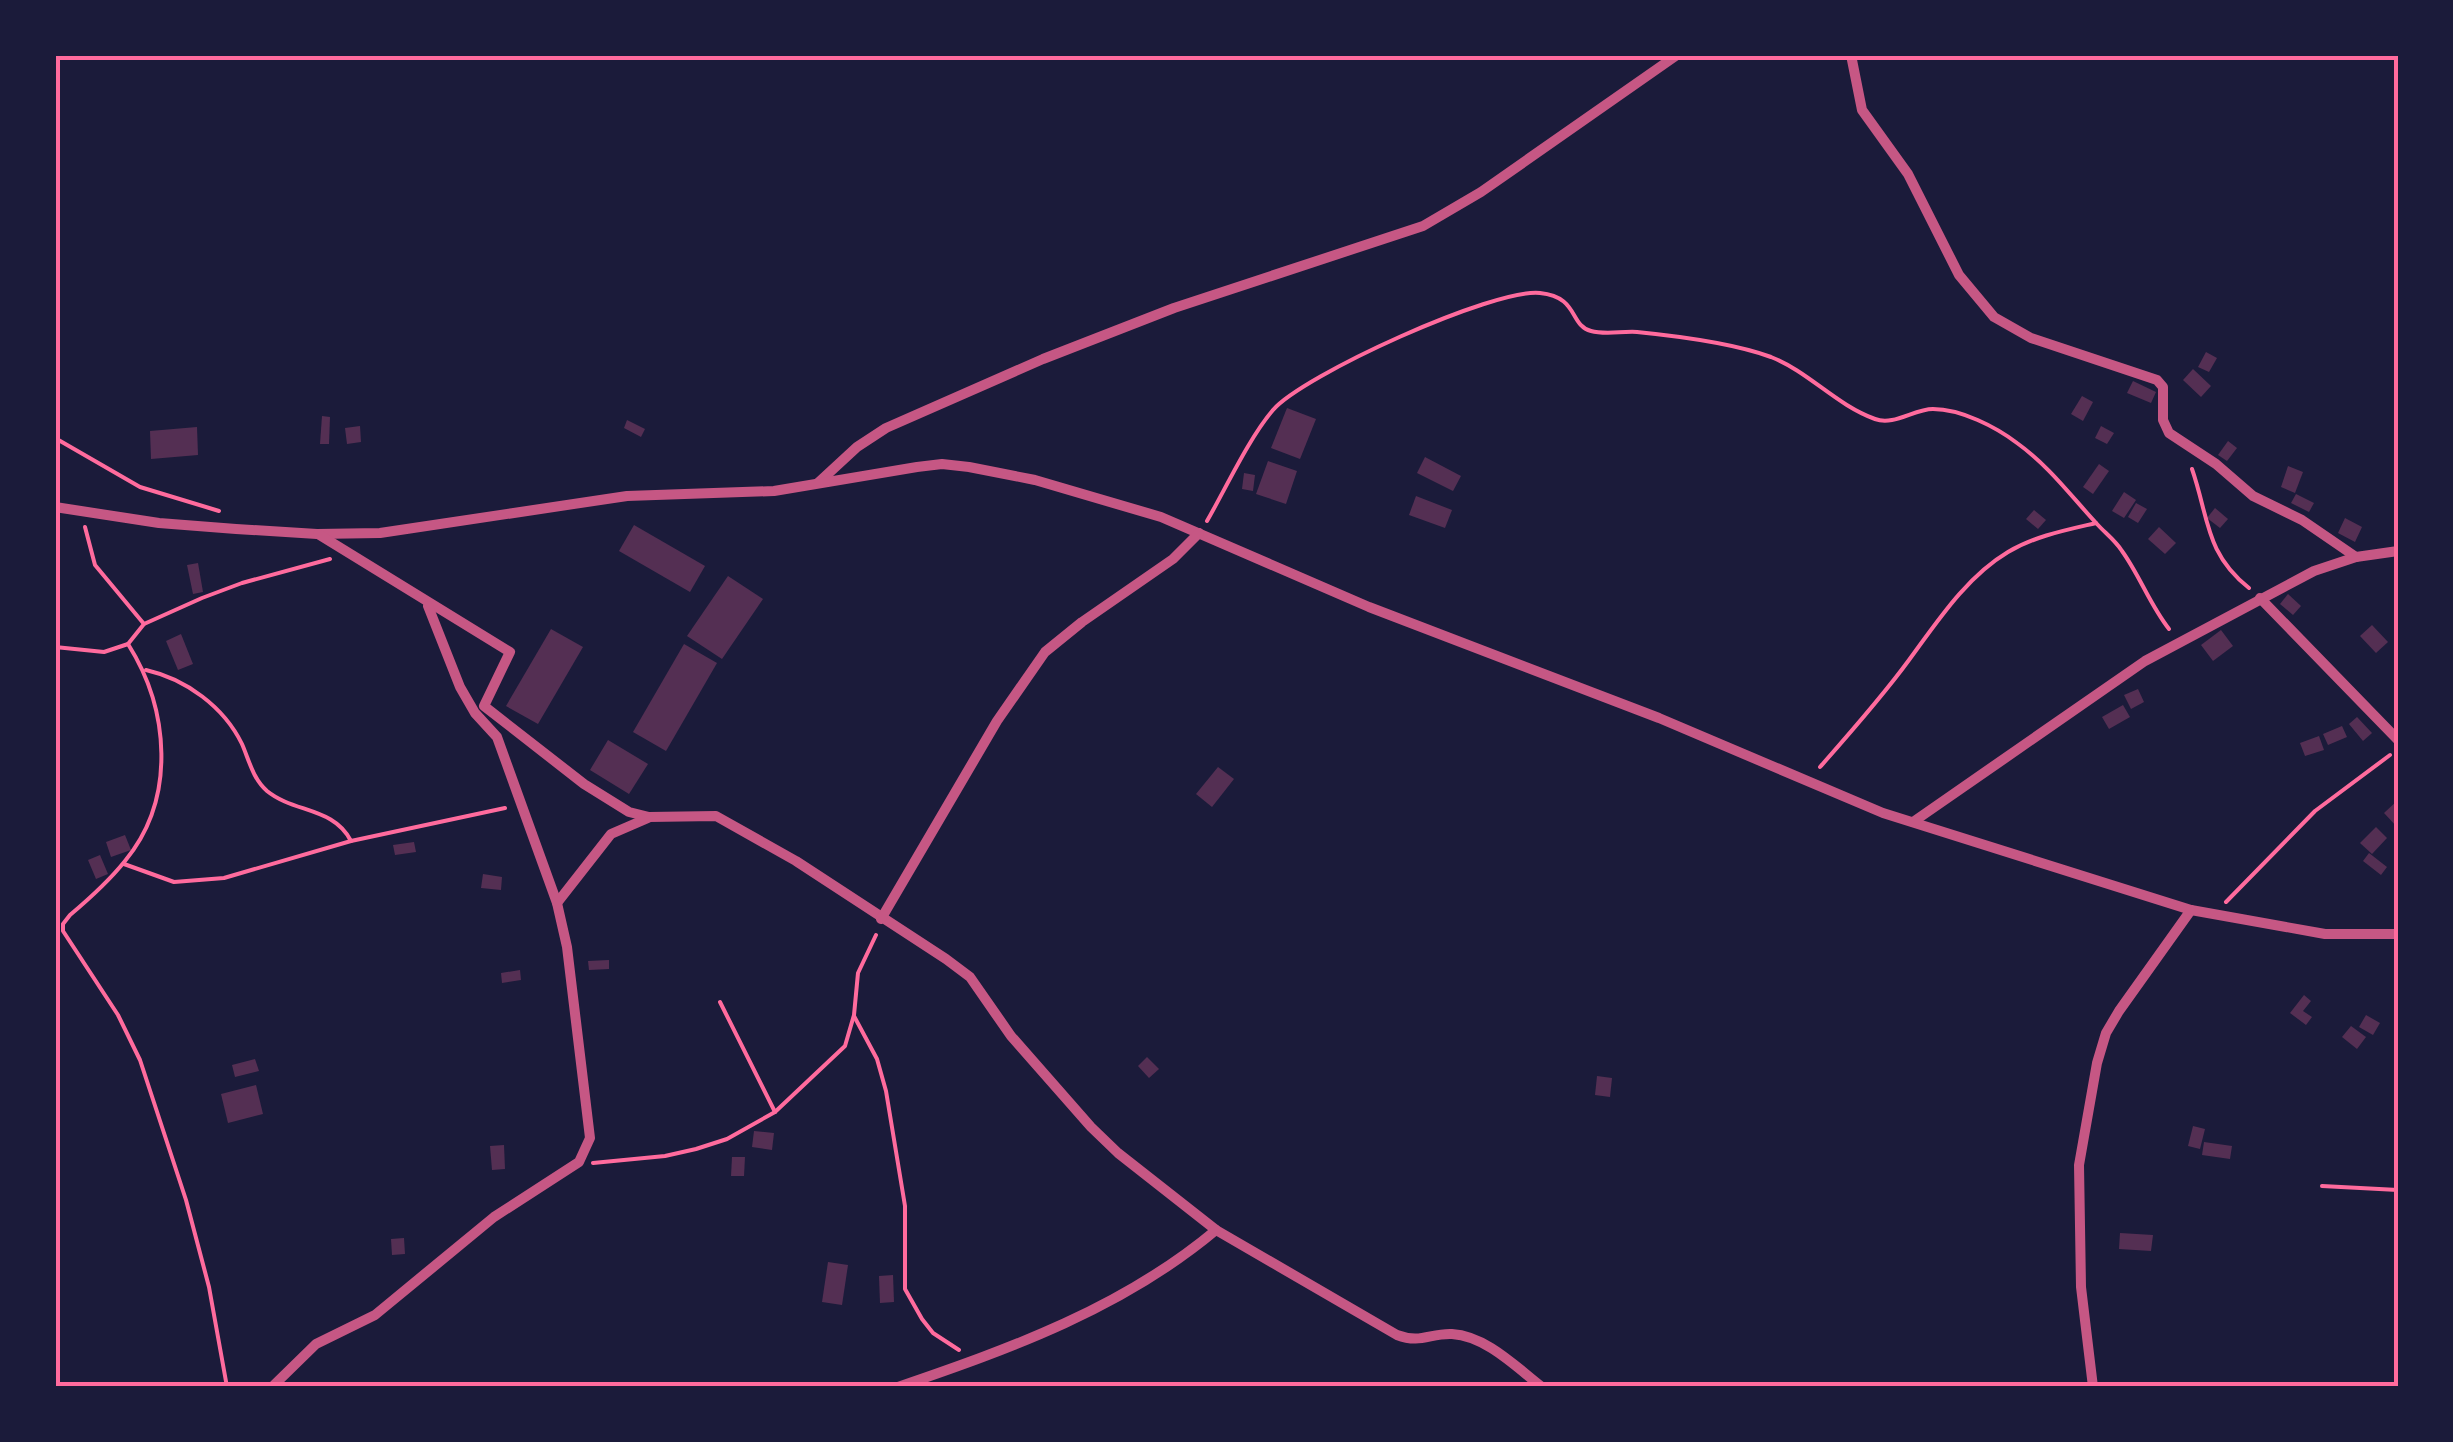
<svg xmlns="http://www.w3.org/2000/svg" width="2453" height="1442" font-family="Signika,sans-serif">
<rect width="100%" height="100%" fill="#1b1b3a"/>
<!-- building -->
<g fill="#542f53">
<path d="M 2206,352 L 2217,358 L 2209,372 L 2198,367 Z"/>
<path d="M 2193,369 L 2211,386 L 2201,397 L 2183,380 Z"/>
<path d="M 2133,381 L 2156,392 L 2151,403 L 2127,393 Z"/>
<path d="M 2082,396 L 2093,402 L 2083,421 L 2071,414 Z"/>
<path d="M 1287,408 L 1316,419 L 1300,459 L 1271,448 Z"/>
<path d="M 322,416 L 330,417 L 329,444 L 320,444 Z"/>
<path d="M 627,420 L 645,429 L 641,437 L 624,428 Z"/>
<path d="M 360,426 L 361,442 L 347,444 L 345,428 Z"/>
<path d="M 2101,426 L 2114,433 L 2107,444 L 2095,438 Z"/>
<path d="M 197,427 L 198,455 L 151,459 L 150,431 Z"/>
<path d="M 2228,441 L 2237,448 L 2227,461 L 2218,455 Z"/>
<path d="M 1425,457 L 1461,476 L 1453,491 L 1417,473 Z"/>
<path d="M 1268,461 L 1297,471 L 1286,504 L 1256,494 Z"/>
<path d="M 2099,464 L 2109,471 L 2093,494 L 2083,487 Z"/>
<path d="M 2288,466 L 2303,472 L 2295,493 L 2281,487 Z"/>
<path d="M 1244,473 L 1255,475 L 1253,491 L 1242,489 Z"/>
<path d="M 2124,492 L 2136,500 L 2124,518 L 2112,511 Z"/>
<path d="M 2296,494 L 2314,503 L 2309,512 L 2291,503 Z"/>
<path d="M 1416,496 L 1452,510 L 1445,528 L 1409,515 Z"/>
<path d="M 2136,503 L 2147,509 L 2138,523 L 2128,517 Z"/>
<path d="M 2215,508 L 2228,519 L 2220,528 L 2207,518 Z"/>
<path d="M 2034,510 L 2046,520 L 2038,529 L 2026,519 Z"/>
<path d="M 2345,518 L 2362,527 L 2355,542 L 2338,533 Z"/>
<path d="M 634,525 L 705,566 L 690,592 L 619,551 Z"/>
<path d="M 2159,527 L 2176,543 L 2165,554 L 2148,539 Z"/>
<path d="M 198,563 L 203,592 L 193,594 L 187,565 Z"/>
<path d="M 728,576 L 763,599 L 722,659 L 687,636 Z"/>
<path d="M 2288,594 L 2301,606 L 2293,615 L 2280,604 Z"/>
<path d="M 2372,625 L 2388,642 L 2376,653 L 2360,636 Z"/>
<path d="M 551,629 L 583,647 L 538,724 L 506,706 Z"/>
<path d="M 2221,630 L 2233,646 L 2213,661 L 2201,645 Z"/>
<path d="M 181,634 L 193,664 L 178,670 L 166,641 Z"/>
<path d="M 684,644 L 717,663 L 666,751 L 633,732 Z"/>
<path d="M 2138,689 L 2144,702 L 2131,709 L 2124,695 Z"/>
<path d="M 2123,705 L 2130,717 L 2109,729 L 2102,717 Z"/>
<path d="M 2357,717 L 2372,733 L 2363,741 L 2349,724 Z"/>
<path d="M 2342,726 L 2347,737 L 2328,745 L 2323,734 Z"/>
<path d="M 2319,736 L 2324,750 L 2305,756 L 2300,743 Z"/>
<path d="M 608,740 L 648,764 L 629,794 L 590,770 Z"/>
<path d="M 1218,767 L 1234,779 L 1212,807 L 1196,794 Z"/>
<path d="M 2398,800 L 2398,828 L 2384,813 Z"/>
<path d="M 2376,827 L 2387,838 L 2372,854 L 2360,843 Z"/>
<path d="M 125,835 L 131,850 L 111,857 L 106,842 Z"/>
<path d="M 414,842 L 416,852 L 395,855 L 393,845 Z"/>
<path d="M 2369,853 L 2387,867 L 2381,875 L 2363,861 Z"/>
<path d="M 100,855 L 108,874 L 96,879 L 88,860 Z"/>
<path d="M 483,874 L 502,877 L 501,890 L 481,888 Z"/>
<path d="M 609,960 L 609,969 L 589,970 L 588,961 Z"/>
<path d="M 520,970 L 521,980 L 502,983 L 501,973 Z"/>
<path d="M 2304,995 L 2311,1001 L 2303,1011 L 2312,1017 L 2306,1025 L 2290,1013 Z"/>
<path d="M 2366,1015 L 2380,1023 L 2373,1035 L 2359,1027 Z"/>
<path d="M 2351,1026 L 2366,1037 L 2357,1049 L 2342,1037 Z"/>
<path d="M 1147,1057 L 1159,1069 L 1149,1078 L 1138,1066 Z"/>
<path d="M 255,1059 L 259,1071 L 235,1077 L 232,1065 Z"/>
<path d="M 1597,1076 L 1612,1078 L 1610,1097 L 1595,1095 Z"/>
<path d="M 256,1085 L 263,1114 L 228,1123 L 221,1094 Z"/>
<path d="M 2193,1126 L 2205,1129 L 2200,1149 L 2188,1146 Z"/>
<path d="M 754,1131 L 774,1133 L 772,1150 L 752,1147 Z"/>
<path d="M 2204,1142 L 2232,1146 L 2230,1159 L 2202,1155 Z"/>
<path d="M 504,1145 L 505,1169 L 492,1170 L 490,1146 Z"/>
<path d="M 732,1157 L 745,1157 L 744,1176 L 731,1176 Z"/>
<path d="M 2120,1233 L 2153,1235 L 2151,1251 L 2119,1249 Z"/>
<path d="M 404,1238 L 405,1254 L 392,1255 L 391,1239 Z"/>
<path d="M 828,1262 L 848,1265 L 842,1305 L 822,1302 Z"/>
<path d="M 893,1275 L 894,1302 L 880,1303 L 879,1276 Z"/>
</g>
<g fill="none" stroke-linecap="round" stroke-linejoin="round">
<!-- path -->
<g stroke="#ff6b9d" stroke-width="4">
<path d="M 55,438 L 140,487 L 219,511"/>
<path d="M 2192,469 C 2209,518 2205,553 2249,588"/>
<path d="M 1207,521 C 1226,488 1249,438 1273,410 C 1303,375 1494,288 1540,293 C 1579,297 1569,325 1591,331 C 1605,335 1622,331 1637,332 C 1677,336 1733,343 1771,357 C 1809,372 1836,405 1875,419 C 1894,426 1914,409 1933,409 C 1961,409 1996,427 2017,443 C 2049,466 2071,496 2097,524 C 2105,533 2115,540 2122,551 C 2140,576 2150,605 2169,629"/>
<path d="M 85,527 L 95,565 L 144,624"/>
<path d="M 128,644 C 169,709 177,798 125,861 C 109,881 89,899 70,915 L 63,924 L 63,931 L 118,1015 L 140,1060 L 186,1200 L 209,1287 L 227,1387"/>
<path d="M 55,647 L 104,652 L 128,644 L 144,624 L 202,598 L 242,583 L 330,559"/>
<path d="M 146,670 C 186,679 224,707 242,744 C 249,760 253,779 267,791 C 294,813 334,807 351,841"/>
<path d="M 1820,767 C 1850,733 1882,697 1909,660 C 1937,622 1966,577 2008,552 C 2035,536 2066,530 2096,523"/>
<path d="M 124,864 L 174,882 L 224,878 L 351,841 L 505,808"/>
<path d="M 2226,902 L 2315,811 L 2390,755"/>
<path d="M 720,1002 L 775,1112"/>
<path d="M 854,1016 L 877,1059 L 886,1091 L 905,1206 L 905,1289 L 922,1319 L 933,1333 L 959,1350"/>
<path d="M 593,1163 L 665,1156 L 696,1149 L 727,1139 L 775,1112 L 845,1046 L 854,1015 L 858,973 L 876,935"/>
<path d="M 2322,1186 L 2398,1190"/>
</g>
<!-- minor -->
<g stroke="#c65784" stroke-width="10">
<path d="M 1851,55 L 1862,110 L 1908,174 L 1959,275 L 1994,317 L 2031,338 L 2157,380 L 2163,387 L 2163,420 L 2169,433 L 2216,464 L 2253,496 L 2302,520 L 2356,557"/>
<path d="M 818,483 L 857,447 L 886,428 L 1043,359 L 1174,308 L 1423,226 L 1481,192 L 1677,55"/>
<path d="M 55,507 L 159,523 L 236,529 L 317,534 L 380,533 L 627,496 L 774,491 L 917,467 L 942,464 L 969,467 L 1035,480 L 1161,517 L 1369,607 L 1659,718 L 1883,813 L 2191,910 L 2325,934 L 2398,934"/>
<path d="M 318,534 L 510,652 L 484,706 L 584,784 L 629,812 L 649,817 L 716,816 L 796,861 L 946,959 L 970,977 L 1011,1036 L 1091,1127 L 1118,1153 L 1216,1230 L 1397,1335 C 1421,1344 1430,1333 1452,1334 C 1486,1336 1516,1367 1542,1387"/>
<path d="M 2260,598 L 2398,740"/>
<path d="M 1913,822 L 2145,661 L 2314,571 L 2356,557 L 2398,551"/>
<path d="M 557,903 L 611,834 L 648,818"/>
<path d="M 881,919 L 997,721 L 1045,652 L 1082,622 L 1173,559 L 1199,533"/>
<path d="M 272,1387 L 316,1344 L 375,1315 L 494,1217 L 579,1162 L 590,1138 L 567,947 L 557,903 L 497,737 L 475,713 L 460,687 L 428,606"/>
<path d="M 898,1387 C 1012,1348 1123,1308 1216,1230"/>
<path d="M 2093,1387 L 2081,1287 L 2079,1165 L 2097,1063 L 2106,1033 L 2119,1011 L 2191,910"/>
</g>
</g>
<!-- border -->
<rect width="2453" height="1442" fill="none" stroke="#1b1b3a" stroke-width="115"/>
<rect x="58" y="58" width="2338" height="1326" fill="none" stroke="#ff6b9d" stroke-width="4"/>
</svg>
